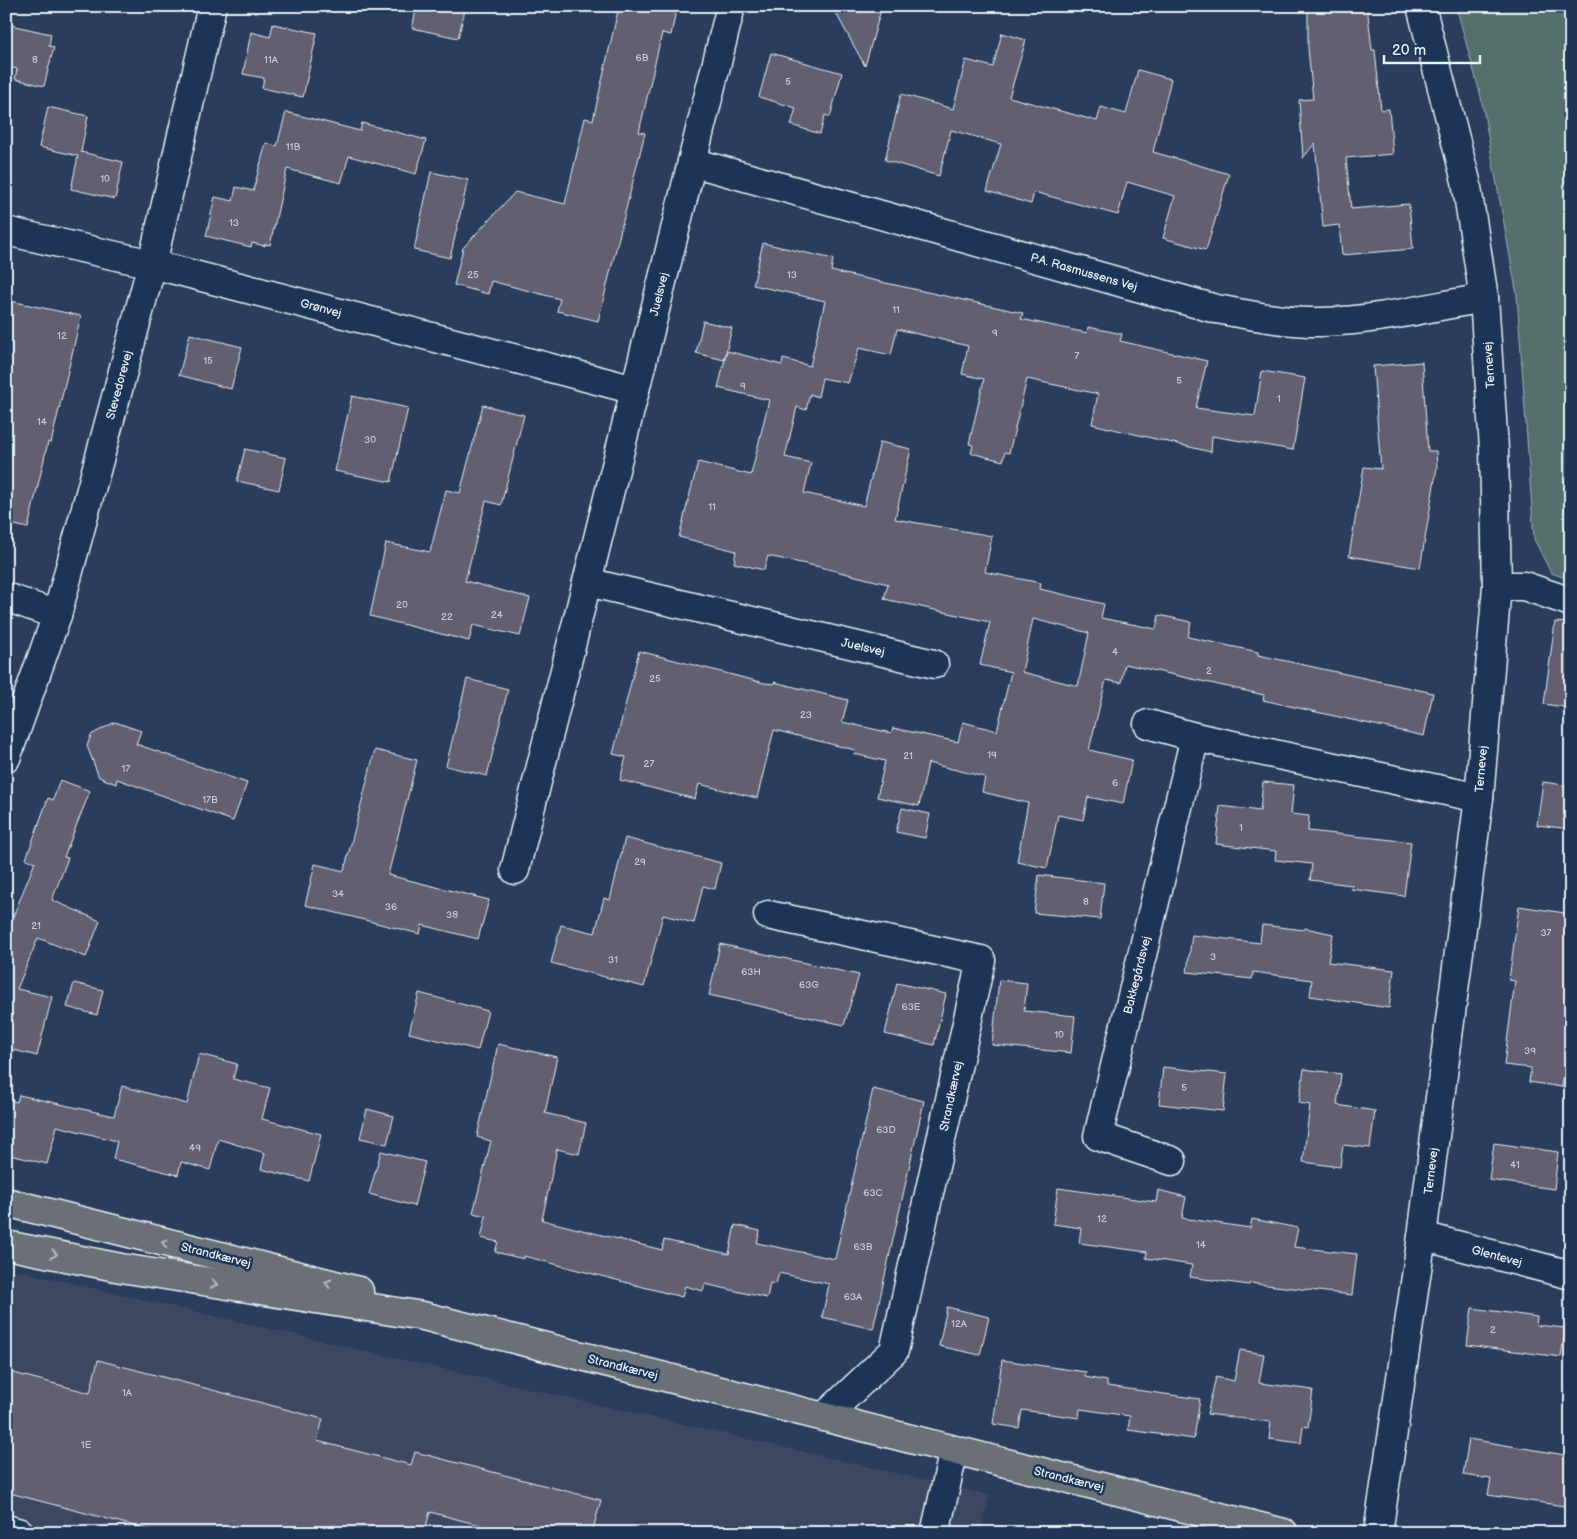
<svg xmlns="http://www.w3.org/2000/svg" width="1577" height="1539" font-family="'Balsamiq Sans',sans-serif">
<rect width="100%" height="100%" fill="#2b3d5c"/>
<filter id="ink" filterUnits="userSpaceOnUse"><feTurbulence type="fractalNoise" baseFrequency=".02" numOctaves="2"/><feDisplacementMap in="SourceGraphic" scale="10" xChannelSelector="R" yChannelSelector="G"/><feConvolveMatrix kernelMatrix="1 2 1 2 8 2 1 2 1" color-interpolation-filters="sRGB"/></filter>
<g filter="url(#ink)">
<!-- built -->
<path fill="#3c4762" d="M 6,1268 L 990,1495 L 980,1533 L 6,1533 Z"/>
<!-- garden -->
<path fill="#526f6d" stroke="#9db0b2" d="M 1456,6 L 1571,6 L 1571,580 L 1551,573 L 1534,539 L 1517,295 L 1481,97 Z"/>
<!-- building -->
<g fill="#625e70" stroke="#e8f1f8" fill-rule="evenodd">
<path d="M 417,6 L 466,6 L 458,38 L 412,28 Z"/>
<path d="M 619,6 L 677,6 L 671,35 L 662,33 L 639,132 L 645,133 L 598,321 L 557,311 L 560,299 L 491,281 L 488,294 L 454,285 L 463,248 L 515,192 L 565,204 L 585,118 L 593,120 Z"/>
<path d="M 832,6 L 882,6 L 865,66 Z"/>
<path d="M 1308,6 L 1367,6 L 1372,50 L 1375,50 L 1381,110 L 1389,109 L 1393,154 L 1346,158 L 1351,209 L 1409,204 L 1413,249 L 1342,255 L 1339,225 L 1323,227 L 1315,143 L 1303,158 L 1299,100 L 1313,99 L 1308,48 Z"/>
<path d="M 6,24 L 51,34 L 49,46 L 54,47 L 44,86 L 15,79 L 17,69 L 6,66 Z"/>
<path d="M 273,24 L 317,33 L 303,97 L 262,88 L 264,78 L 243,74 L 251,32 L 270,37 Z"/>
<path d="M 1002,33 L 1026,40 L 1009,97 L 1097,121 L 1101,107 L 1126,114 L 1138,70 L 1171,79 L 1153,152 L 1229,174 L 1206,250 L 1163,238 L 1175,196 L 1127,182 L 1118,215 L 1034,192 L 1031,204 L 987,191 L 1001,144 L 951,130 L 939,176 L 885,160 L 901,94 L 953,109 L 966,60 L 993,67 Z"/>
<path d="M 771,53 L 842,73 L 830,117 L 825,115 L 820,134 L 791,125 L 796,108 L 759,97 Z"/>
<path d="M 48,107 L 88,116 L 81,152 L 123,162 L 115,199 L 71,189 L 78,156 L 39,147 Z"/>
<path d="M 286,112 L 360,131 L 362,123 L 426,140 L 416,174 L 349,156 L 341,183 L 287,169 L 270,245 L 265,244 L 265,246 L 252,243 L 251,247 L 206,236 L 215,197 L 233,201 L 236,187 L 253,191 L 266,143 L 277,146 Z"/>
<path d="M 431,172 L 468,180 L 450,258 L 414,250 Z"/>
<path d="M 763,243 L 833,259 L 831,271 L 1023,313 L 1021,319 L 1087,333 L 1088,327 L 1122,334 L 1120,341 L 1207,361 L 1196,408 L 1255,416 L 1262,371 L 1305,378 L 1293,450 L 1212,436 L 1211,452 L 1092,424 L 1098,394 L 1027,379 L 1009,453 L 1005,452 L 1003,461 L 971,453 L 973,445 L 969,444 L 984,379 L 962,374 L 968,346 L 897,329 L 891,355 L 859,348 L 848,383 L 822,378 L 818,397 L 810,394 L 806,410 L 797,407 L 785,457 L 811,463 L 804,493 L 864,506 L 880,442 L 911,449 L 895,519 L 992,536 L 985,572 L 1041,583 L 1040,589 L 1104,604 L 1101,618 L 1156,629 L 1159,615 L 1191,622 L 1188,637 L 1258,652 L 1258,655 L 1433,693 L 1424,736 L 1263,700 L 1264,695 L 1125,664 L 1121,683 L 1106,680 L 1089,750 L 1132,760 L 1123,804 L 1088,797 L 1083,820 L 1058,815 L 1047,868 L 1017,862 L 1028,803 L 982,792 L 985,777 L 928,763 L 919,806 L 877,797 L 885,761 L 854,754 L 855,750 L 774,730 L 757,798 L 699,784 L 695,799 L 620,780 L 626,757 L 613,754 L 639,651 L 764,683 L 774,684 L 774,682 L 848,700 L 842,722 L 891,733 L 893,728 L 958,742 L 963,722 L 997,731 L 1011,672 L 980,665 L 990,622 L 884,599 L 888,584 L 820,567 L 768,556 L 764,570 L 734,563 L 736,551 L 679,537 L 698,462 L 751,475 L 769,400 L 718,388 L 727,351 L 782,365 L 783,359 L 810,366 L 825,301 L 753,285 ZM 1033,619 L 1089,633 L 1078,686 L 1022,672 Z"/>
<path d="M 6,300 L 81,316 L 51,443 L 48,442 L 28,528 L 6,523 Z"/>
<path d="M 703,321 L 732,328 L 724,360 L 696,353 Z"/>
<path d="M 190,334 L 242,347 L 231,389 L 179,375 Z"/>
<path d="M 1422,362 L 1428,451 L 1436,451 L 1437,467 L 1420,568 L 1349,556 L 1364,467 L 1381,469 L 1373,366 Z"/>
<path d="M 352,396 L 408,408 L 391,482 L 335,471 Z"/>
<path d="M 483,405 L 524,415 L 501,505 L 486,501 L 465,581 L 530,598 L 520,636 L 473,625 L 469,641 L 370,616 L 386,543 L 430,552 L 446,490 L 460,493 Z"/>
<path d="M 245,449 L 286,458 L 279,490 L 237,481 Z"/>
<path d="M 1555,622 L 1571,623 L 1571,708 L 1544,704 Z"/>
<path d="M 467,679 L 508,689 L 487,776 L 446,766 Z"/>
<path d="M 115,722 L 141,731 L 136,744 L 247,783 L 233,821 L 117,779 L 116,784 L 99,777 L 87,746 L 91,735 Z"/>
<path d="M 375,750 L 417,760 L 388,875 L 489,900 L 478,939 L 422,925 L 420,934 L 305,905 L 315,864 L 344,871 Z"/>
<path d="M 60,780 L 90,791 L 64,857 L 68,858 L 52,900 L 100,921 L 86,957 L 38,938 L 17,989 L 52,997 L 37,1056 L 6,1048 L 6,934 L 35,862 L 26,859 L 48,798 L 53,800 Z"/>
<path d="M 1263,782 L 1294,785 L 1291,814 L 1309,816 L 1308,831 L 1411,842 L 1404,896 L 1351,889 L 1352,885 L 1310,880 L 1312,864 L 1275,860 L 1276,851 L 1216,844 L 1220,806 L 1260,811 Z"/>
<path d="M 1543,782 L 1571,786 L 1571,829 L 1537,825 Z"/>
<path d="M 902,808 L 930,814 L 925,838 L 896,832 Z"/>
<path d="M 625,838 L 721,863 L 715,889 L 703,886 L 694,923 L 663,915 L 644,987 L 551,963 L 561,925 L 595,933 L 604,898 L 610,900 Z"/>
<path d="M 1039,875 L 1104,883 L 1100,919 L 1034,913 Z"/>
<path d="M 1519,906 L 1571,914 L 1571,1074 L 1564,1073 L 1562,1087 L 1529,1082 L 1531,1068 L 1504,1065 L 1515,981 L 1509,980 Z"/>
<path d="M 1262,925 L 1304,930 L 1305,928 L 1333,934 L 1328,962 L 1394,970 L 1389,1008 L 1310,996 L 1312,980 L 1253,972 L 1252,979 L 1187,972 L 1192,935 L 1260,943 Z"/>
<path d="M 720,944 L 859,975 L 844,1025 L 709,995 Z"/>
<path d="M 999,980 L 1027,983 L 1024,1011 L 1075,1016 L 1071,1053 L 992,1045 Z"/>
<path d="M 74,983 L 103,990 L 97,1015 L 67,1007 Z"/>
<path d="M 897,983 L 946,994 L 934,1045 L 885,1034 Z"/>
<path d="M 419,993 L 488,1011 L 478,1050 L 409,1033 Z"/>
<path d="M 498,1044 L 557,1057 L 545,1113 L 586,1123 L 579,1154 L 557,1149 L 542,1220 L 662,1250 L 664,1240 L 729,1254 L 735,1225 L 760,1231 L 757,1243 L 835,1259 L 873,1089 L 924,1101 L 873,1329 L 822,1317 L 829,1284 L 779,1273 L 776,1284 L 770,1283 L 767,1298 L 705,1284 L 703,1291 L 685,1286 L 682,1297 L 524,1256 L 524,1259 L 495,1252 L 498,1242 L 481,1238 L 486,1216 L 473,1213 L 491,1141 L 477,1137 Z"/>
<path d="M 199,1054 L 237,1064 L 233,1079 L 270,1088 L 262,1119 L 321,1134 L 309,1181 L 261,1169 L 265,1153 L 218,1139 L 210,1170 L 181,1162 L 178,1175 L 113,1159 L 117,1141 L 57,1126 L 47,1164 L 6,1154 L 6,1099 L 17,1102 L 19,1095 L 114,1116 L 122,1086 L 187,1104 Z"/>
<path d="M 1163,1067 L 1227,1074 L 1223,1111 L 1159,1104 Z"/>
<path d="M 1304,1069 L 1341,1074 L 1337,1105 L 1375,1111 L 1370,1148 L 1343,1145 L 1340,1167 L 1303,1162 L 1310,1105 L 1299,1103 Z"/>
<path d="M 367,1109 L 394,1116 L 387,1144 L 360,1138 Z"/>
<path d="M 1494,1143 L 1558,1152 L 1554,1189 L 1489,1180 Z"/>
<path d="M 381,1151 L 425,1162 L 414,1206 L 369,1194 Z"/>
<path d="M 1058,1188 L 1156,1202 L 1158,1190 L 1186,1197 L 1182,1218 L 1250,1228 L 1252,1219 L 1298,1228 L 1294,1247 L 1357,1254 L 1352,1295 L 1250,1283 L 1249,1285 L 1190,1277 L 1192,1265 L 1146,1258 L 1147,1252 L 1079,1243 L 1081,1228 L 1053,1224 Z"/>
<path d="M 947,1307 L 989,1317 L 980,1355 L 939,1346 Z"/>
<path d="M 1472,1308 L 1537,1317 L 1536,1325 L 1565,1328 L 1561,1357 L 1467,1345 Z"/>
<path d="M 1240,1350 L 1264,1354 L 1259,1383 L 1313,1390 L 1308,1427 L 1303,1426 L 1301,1443 L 1269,1439 L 1271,1422 L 1207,1414 L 1216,1377 L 1234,1381 Z"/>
<path d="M 98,1360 L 323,1419 L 317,1441 L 411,1465 L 415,1452 L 601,1500 L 592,1533 L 510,1533 L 430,1512 L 425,1530 L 411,1527 L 409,1533 L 161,1533 L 6,1492 L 6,1371 L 90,1393 Z"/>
<path d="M 1002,1360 L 1086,1372 L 1085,1377 L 1107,1381 L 1107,1386 L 1200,1399 L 1194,1439 L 1128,1430 L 1130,1416 L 1080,1409 L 1079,1418 L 1022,1410 L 1019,1428 L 993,1424 Z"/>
<path d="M 1469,1439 L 1571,1456 L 1571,1507 L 1488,1495 L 1491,1479 L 1463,1475 Z"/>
</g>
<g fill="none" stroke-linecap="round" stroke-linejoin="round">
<defs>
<g id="minor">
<path d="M 692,162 L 1216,309 C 1251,315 1287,323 1322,322 C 1376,321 1431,307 1484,298"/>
<path d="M 6,231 L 152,264 L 635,390"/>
<path d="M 587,582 L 934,664"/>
<path d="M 1497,586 L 1524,586 L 1571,602"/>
<path d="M 6,597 L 57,615"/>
<path d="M 1148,724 L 1195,737 L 1479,798"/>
<path d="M 6,758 L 57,615 L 152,264 L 212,6"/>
<path d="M 515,870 L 731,6"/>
<path d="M 768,915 L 981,960 L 894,1351 L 824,1417"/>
<path d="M 1172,1161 L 1098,1136 L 1195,737"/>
<path d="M 1422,1236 L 1571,1275"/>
<path d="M 6,1529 L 20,1533"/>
<path d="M 935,1533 L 954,1450"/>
<path d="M 1378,1533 L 1422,1236 L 1479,798 L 1497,586 L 1494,449 L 1484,298 L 1466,181 L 1421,6"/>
</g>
<g id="major">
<path d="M 6,1202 L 359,1291"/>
<path d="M 6,1245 L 121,1268 L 423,1316 L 1284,1533"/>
</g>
</defs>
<!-- minor casing -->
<use href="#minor" stroke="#e8f1f8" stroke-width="31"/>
<!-- major casing -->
<use href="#major" stroke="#e8f1f8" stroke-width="31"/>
<!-- minor -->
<use href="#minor" stroke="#1d3557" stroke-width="28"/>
<!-- major -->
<use href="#major" stroke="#6a7074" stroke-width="28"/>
</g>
<!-- one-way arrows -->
<defs><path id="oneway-chevron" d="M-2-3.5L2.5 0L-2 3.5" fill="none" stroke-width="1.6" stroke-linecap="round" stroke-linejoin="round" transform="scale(1.25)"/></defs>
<g stroke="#b6bdc3">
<use href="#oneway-chevron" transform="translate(165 1243) rotate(-166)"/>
<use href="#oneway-chevron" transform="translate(54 1254) rotate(11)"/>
<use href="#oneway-chevron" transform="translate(328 1283) rotate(-166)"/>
<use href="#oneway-chevron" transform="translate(214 1284) rotate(10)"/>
</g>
</g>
<g text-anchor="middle" stroke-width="5" stroke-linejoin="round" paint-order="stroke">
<!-- number labels -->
<g font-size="10" fill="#c6ccd6">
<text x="642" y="61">6B</text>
<text x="35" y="63">8</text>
<text x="271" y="63">11A</text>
<text x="788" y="85">5</text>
<text x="293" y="150">11B</text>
<text x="105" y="182">10</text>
<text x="234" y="226">13</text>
<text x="473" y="278">25</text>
<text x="792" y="278">13</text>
<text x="896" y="313">11</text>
<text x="995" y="336">9</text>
<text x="62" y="339">12</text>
<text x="1077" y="359">7</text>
<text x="208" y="364">15</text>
<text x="1179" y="384">5</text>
<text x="743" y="389">9</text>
<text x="1279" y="402">1</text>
<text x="42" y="425">14</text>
<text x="370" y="443">30</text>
<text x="712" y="510">11</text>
<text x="402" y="608">20</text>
<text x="497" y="618">24</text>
<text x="447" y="620">22</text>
<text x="1115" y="655">4</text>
<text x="1209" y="674">2</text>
<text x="655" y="682">25</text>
<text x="806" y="718">23</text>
<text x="992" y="758">19</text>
<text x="908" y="759">21</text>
<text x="649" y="767">27</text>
<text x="126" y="772">17</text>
<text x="1115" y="786">6</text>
<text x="210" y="803">17B</text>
<text x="1241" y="831">1</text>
<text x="640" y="865">29</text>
<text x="338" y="897">34</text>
<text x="1086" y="905">8</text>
<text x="391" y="910">36</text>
<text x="452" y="918">38</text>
<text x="36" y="929">21</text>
<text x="1546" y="936">37</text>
<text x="1213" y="960">3</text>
<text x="613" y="963">31</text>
<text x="751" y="975">63H</text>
<text x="809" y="988">63G</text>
<text x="911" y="1010">63E</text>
<text x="1059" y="1038">10</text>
<text x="1530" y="1054">39</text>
<text x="1184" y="1091">5</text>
<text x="886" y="1133">63D</text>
<text x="195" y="1151">49</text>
<text x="1515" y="1168">41</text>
<text x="873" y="1196">63C</text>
<text x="1102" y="1222">12</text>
<text x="1201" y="1248">14</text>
<text x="863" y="1250">63B</text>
<text x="853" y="1300">63A</text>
<text x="959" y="1327">12A</text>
<text x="1493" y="1333">2</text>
<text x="127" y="1396">1A</text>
<text x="86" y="1448">1E</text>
</g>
<!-- street labels -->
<g font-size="12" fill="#e8f1f8" stroke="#1d3557">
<text transform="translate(1084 272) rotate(16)" y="4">P.A. Rasmussens Vej</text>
<text transform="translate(659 294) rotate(-76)" y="4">Juelsvej</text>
<text transform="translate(321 308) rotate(15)" y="4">Grønvej</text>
<text transform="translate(1489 365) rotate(-94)" y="4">Ternevej</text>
<text transform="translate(119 385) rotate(-75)" y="4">Stevedorevej</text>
<text transform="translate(863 647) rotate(13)" y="4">Juelsvej</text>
<text transform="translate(1481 769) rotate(-85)" y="4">Ternevej</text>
<text transform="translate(1137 975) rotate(-76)" y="4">Bakkegårdsvej</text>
<text transform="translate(951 1096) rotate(-78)" y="4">Strandkærvej</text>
<text transform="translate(1431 1171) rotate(-83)" y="4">Ternevej</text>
<text transform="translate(216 1255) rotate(14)" y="4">Strandkærvej</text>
<text transform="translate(1497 1256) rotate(15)" y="4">Glentevej</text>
<text transform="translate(623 1367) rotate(14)" y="4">Strandkærvej</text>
<text transform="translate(1069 1479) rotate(14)" y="4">Strandkærvej</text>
</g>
</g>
<!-- margin -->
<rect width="1577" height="1539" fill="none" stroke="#1d3557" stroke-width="25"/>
<rect x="12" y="12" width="1552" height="1514" fill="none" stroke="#e8f1f8" stroke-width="2" filter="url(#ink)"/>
<!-- scale -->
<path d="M1384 55v8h96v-8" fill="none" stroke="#e8f1f8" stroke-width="2.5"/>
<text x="1392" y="55" font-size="15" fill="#e8f1f8" stroke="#1d3557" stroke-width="4" paint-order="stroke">20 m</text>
</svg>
